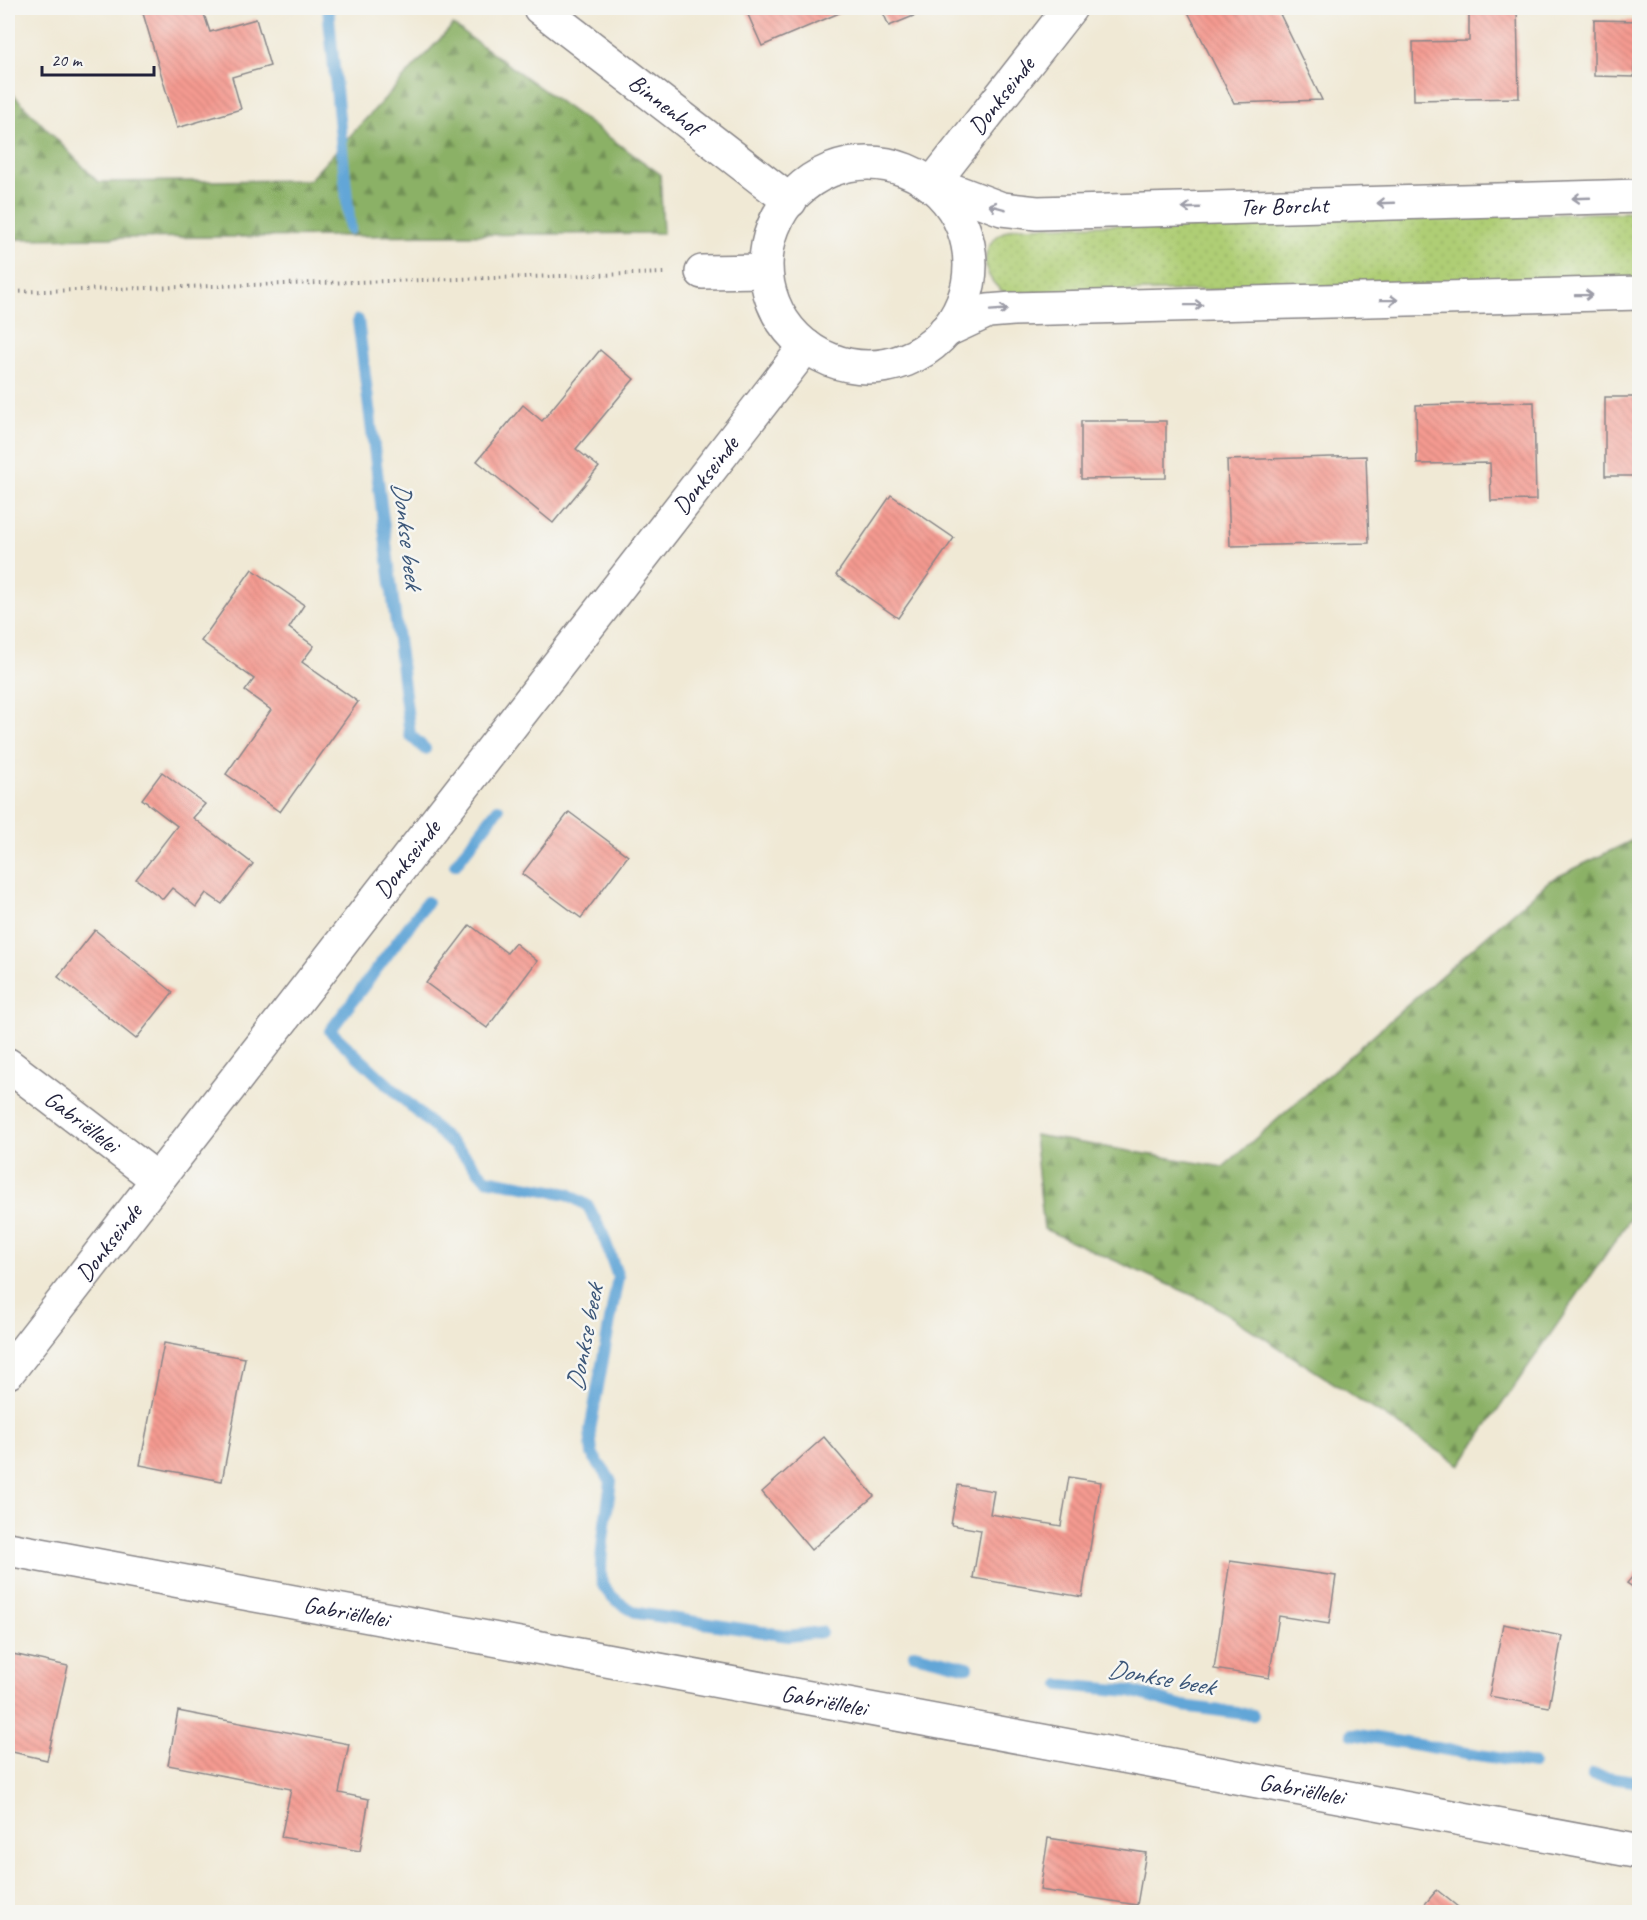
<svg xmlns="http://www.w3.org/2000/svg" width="1647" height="1920" font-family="Caveat,sans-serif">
<defs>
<pattern id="grass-dots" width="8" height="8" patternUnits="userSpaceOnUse" patternTransform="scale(1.5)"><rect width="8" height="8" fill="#afce75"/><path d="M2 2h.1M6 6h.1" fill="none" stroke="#96b166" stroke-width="1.8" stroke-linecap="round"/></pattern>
<pattern id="forest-firs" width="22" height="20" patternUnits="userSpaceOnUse" patternTransform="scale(1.5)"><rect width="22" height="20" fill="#8bb166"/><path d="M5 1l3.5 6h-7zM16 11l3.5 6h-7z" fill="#719055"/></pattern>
<pattern id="building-back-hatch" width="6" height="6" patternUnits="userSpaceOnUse" patternTransform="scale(1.5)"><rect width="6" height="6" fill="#f49a90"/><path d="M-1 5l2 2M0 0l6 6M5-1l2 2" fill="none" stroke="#d1847d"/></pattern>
</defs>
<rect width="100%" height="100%" fill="#f6f6f2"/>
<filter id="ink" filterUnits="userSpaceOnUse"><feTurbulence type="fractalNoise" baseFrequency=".0167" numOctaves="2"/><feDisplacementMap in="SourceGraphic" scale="12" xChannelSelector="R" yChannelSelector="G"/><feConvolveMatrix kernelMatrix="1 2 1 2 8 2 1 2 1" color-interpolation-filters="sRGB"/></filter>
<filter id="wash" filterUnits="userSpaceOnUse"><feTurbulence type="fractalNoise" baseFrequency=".008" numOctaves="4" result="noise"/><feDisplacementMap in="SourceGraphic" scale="24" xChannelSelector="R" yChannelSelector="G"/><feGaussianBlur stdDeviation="1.35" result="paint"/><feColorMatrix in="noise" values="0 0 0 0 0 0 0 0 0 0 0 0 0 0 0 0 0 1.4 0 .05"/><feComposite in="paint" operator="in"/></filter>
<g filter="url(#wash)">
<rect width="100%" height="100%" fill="#f0e9d5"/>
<!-- grass -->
<path fill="url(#grass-dots)" stroke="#687858" stroke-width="1.5" d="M 1639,212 L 1639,281 L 1007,294 C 973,274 981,232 1020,227 Z"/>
<!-- forest -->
<g fill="url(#forest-firs)" stroke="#566a50" stroke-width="1.5">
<path d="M 453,25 L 660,174 L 663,233 L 8,239 L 8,89 L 98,182 L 309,180 Z"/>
<path d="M 1639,837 L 1639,1206 L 1460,1465 L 1210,1303 L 1044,1229 L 1034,1135 L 1223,1167 L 1549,881 Z"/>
</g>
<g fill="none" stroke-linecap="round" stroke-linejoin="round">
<!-- stream -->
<g stroke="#62a6d7" stroke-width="12">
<path d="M 328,8 L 350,229"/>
<path d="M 358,320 L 410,735 L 425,749"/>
<path d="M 455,865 L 498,809"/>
<path d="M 427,902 L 330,1031 L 463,1154 L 486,1179 L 568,1194 L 588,1206 L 603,1235 L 618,1277 L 590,1430 L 592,1454 L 611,1481 C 609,1501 595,1572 604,1587 C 613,1600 624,1606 637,1613 L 789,1636 L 821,1632"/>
<path d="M 914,1654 L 968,1667"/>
<path d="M 1061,1685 L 1131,1691 L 1183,1706 L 1253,1715"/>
<path d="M 1352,1734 L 1533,1764"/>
<path d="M 1593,1775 L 1640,1782"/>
</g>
</g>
<g id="blocks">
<!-- building -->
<g fill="url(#building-back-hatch)">
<path d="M 150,8 L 202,8 L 210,32 L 256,19 L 270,66 L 232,77 L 241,109 L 177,128 L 142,10 Z"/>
<path d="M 745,8 L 851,8 L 762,46 Z"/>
<path d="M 881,8 L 933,8 L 889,26 Z"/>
<path d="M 1186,8 L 1277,8 L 1322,100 L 1234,103 Z"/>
<path d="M 1469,8 L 1517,8 L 1519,98 L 1414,100 L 1413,42 L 1469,41 Z"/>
<path d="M 1594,20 L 1640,21 L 1640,63 L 1634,63 L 1634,77 L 1594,76 Z"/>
<path d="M 600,350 L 634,379 L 576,449 L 599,467 L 553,523 L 477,461 L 523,405 L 542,421 Z"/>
<rect x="1605" y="397" width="35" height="79"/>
<path d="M 1534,402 L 1536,500 L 1491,501 L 1490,463 L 1417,464 L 1416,405 Z"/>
<path d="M 1081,421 L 1166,421 L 1166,478 L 1081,479 Z"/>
<path d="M 1366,456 L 1369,543 L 1230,546 L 1227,460 Z"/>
<path d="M 891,495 L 954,538 L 898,618 L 836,575 Z"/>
<path d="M 252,569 L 304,605 L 289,628 L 314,646 L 302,662 L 358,702 L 280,812 L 226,774 L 271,710 L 245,691 L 254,679 L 201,641 Z"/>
<path d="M 162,772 L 205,804 L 193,818 L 253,864 L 222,904 L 206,893 L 196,907 L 172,888 L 163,899 L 136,879 L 177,826 L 142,799 Z"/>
<path d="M 569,812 L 628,856 L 581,918 L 522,874 Z"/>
<path d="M 470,925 L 507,953 L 515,943 L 537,961 L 487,1028 L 426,983 Z"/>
<path d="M 95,930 L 173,992 L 136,1039 L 58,977 Z"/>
<path d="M 164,1343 L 245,1358 L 222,1481 L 140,1465 Z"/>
<path d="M 824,1437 L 874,1496 L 811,1550 L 762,1492 Z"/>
<path d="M 1069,1477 L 1101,1482 L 1082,1597 L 973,1578 L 981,1530 L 951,1525 L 958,1485 L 994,1491 L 990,1514 L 1061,1526 Z"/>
<path d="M 1230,1561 L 1336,1576 L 1329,1624 L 1279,1616 L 1269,1678 L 1214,1669 Z"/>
<path d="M 1640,1568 L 1640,1592 L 1627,1583 Z"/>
<path d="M 1503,1624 L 1562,1636 L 1549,1707 L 1489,1696 Z"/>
<path d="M 8,1653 L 68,1666 L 47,1760 L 8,1751 Z"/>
<path d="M 178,1711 L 349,1744 L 339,1793 L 369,1799 L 360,1851 L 281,1837 L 291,1789 L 168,1765 Z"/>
<path d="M 1048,1838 L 1146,1853 L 1137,1905 L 1040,1890 Z"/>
<path d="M 1437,1890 L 1464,1912 L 1418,1912 Z"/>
</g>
</g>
</g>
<g filter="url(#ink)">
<use href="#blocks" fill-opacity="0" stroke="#898688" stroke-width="1.5"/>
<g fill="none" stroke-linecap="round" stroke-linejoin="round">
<defs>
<g id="minor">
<path id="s1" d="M 540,8 L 790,201"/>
<circle cx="868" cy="265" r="102"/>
<path id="s2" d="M 933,183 L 1002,209 L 1037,213 L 1640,196"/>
<path id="s3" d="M 933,183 L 1070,8"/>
<path d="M 702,272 L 765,271"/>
<path d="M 945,331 L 988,311 L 1013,309 L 1640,293"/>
<path id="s4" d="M 8,1065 L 157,1179"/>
<path id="s5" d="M 8,1372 L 806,346"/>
<path id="s6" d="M 8,1549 L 1640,1852"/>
</g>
</defs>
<!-- minor casing -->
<use href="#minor" stroke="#898688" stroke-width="36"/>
<!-- path -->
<path stroke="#898688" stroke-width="4" stroke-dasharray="1.5 4.5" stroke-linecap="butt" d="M 8,292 L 666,273"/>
<!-- minor -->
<use href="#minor" stroke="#fff" stroke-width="33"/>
</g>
<!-- one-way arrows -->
<defs><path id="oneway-shaft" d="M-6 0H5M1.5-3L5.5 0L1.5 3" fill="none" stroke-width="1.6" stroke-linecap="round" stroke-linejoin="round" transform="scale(1.5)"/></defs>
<g stroke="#9c9ca7">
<use href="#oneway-shaft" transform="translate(1581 198) rotate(178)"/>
<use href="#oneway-shaft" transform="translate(1386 203) rotate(178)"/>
<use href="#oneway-shaft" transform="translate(997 207) rotate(-165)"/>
<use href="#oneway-shaft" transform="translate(1191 208) rotate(178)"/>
<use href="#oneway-shaft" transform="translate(1584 295) rotate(-1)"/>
<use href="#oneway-shaft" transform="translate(1389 300) rotate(-1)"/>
<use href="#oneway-shaft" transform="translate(1194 305) rotate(-1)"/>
<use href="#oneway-shaft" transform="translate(999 310) rotate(-4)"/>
</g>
</g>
<g text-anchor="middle" stroke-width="5" stroke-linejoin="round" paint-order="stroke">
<!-- street labels -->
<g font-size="24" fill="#22223b" stroke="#f6f6f2">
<text dy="8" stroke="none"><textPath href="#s3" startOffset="111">Donkseinde</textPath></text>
<text dy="8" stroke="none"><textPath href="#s1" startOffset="158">Binnenhof</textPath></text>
<text dy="8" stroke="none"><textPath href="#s2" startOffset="356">Ter Borcht</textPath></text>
<text dy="8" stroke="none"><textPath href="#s5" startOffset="1136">Donkseinde</textPath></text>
<text dy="8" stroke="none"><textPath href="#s5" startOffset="650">Donkseinde</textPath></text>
<text dy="8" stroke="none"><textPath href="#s4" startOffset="93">Gabriëllelei</textPath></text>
<text dy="8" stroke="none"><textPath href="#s5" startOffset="164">Donkseinde</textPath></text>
<text dy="8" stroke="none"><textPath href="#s6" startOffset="344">Gabriëllelei</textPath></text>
<text dy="8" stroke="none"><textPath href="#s6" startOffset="830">Gabriëllelei</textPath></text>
<text dy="8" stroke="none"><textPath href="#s6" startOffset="1316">Gabriëllelei</textPath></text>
</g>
<!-- water labels -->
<g font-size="26" font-style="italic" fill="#3c5779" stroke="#f6f6f2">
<text transform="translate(408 535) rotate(83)" y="9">Donkse beek</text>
<text transform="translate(584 1338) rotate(-79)" y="9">Donkse beek</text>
<text transform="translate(1161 1677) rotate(10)" y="9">Donkse beek</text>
</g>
</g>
<!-- margin -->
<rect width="1647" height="1920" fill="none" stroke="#f6f6f2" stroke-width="30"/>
<!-- scale -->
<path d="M42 66v9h112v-9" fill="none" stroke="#22223b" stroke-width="3"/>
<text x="51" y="66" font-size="18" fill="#22223b" stroke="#f6f6f2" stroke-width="4.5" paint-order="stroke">20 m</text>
</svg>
